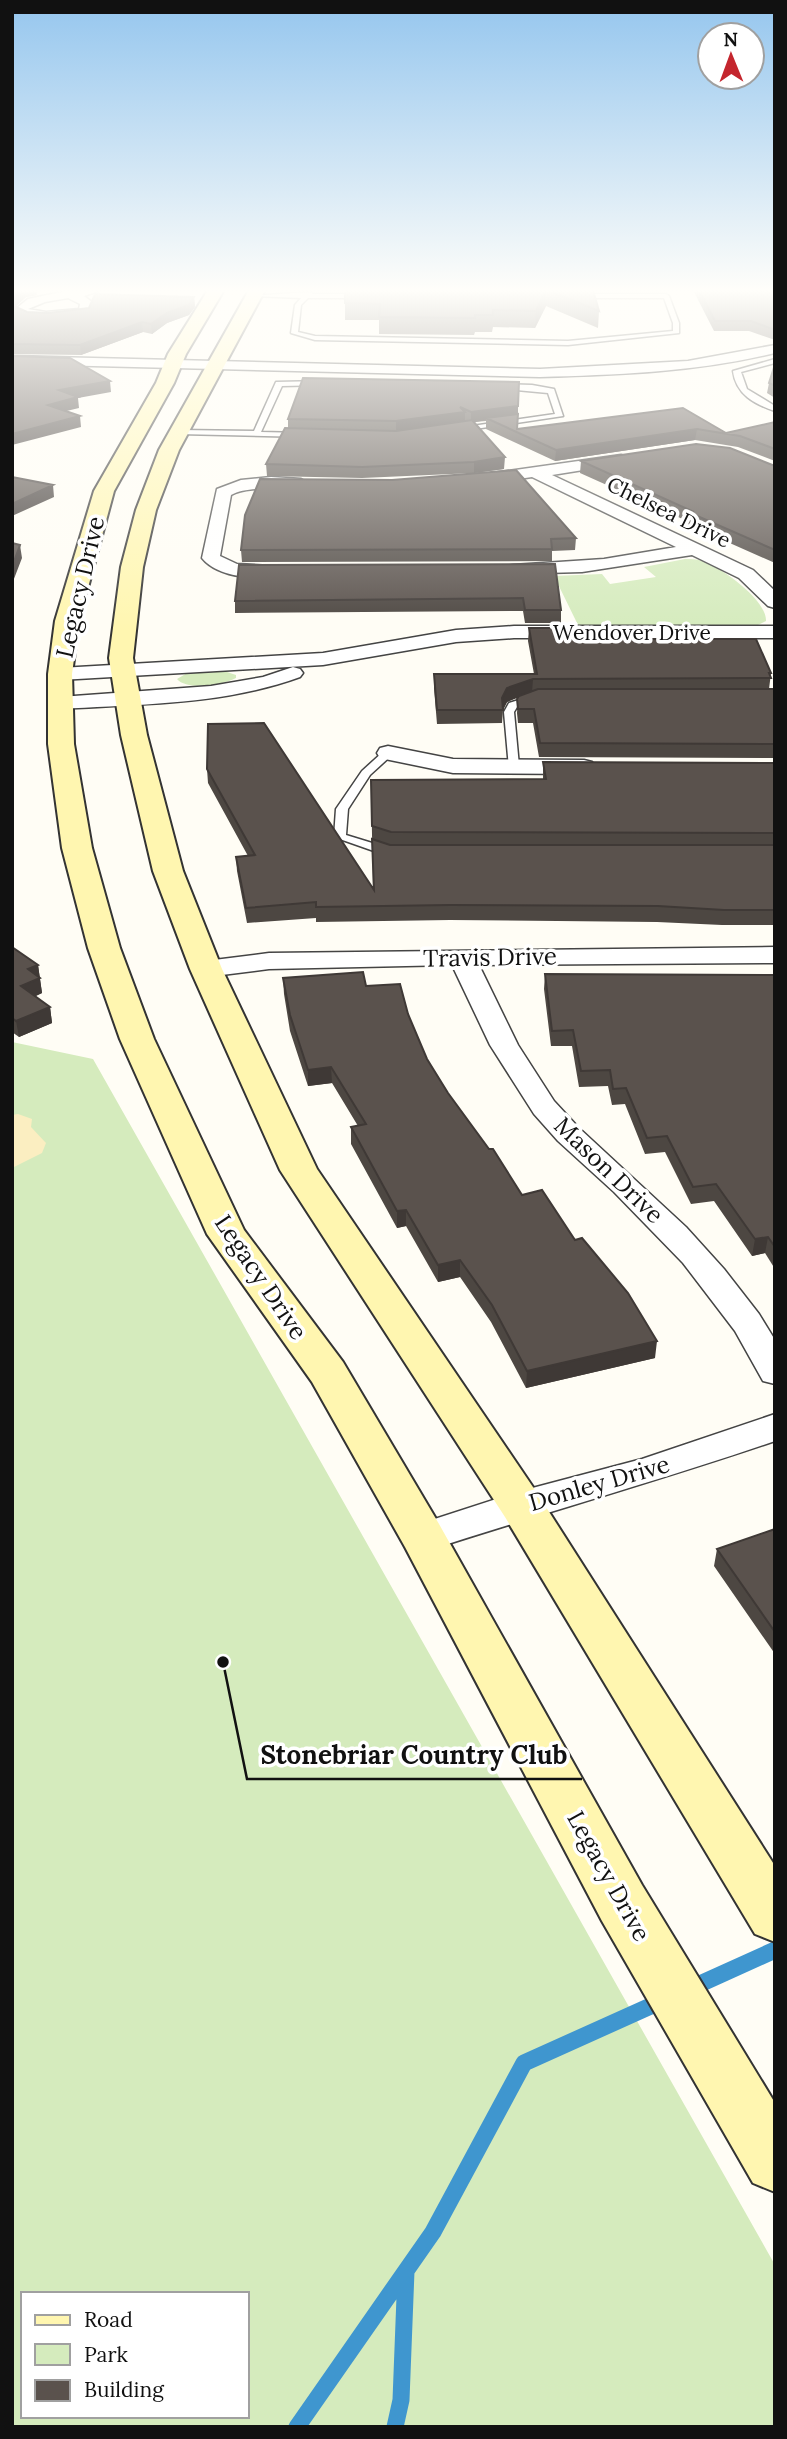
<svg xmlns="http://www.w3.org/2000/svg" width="787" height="2439" font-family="Lora,serif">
  <rect width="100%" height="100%" fill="#fffdf5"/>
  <path fill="#d5ebbd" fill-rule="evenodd" d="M685,559C690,559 697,559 702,561C721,567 767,600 766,621L756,626L578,625L554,576L602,574L610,584L656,577L644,567Z
    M224,671L236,675V678C223,685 187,691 177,679L189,672Z
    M12,1042L93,1059L775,2265V2427H12ZM23,2294H247V2416H23Z"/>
  <path fill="#fbeec1" d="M18,1114L32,1119L31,1127L46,1143L42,1153L12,1168V1115Z"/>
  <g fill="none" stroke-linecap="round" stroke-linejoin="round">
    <path stroke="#3f96cf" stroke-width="17" d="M691,1988L775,1950
      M297,2427L433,2232L524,2063L664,2000
      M395,2427L401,2400L406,2271"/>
    <g stroke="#444" stroke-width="3">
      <path id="service" d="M310,292L313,294H666L669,296L679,323V333L568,345L315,340L291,333L295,305L301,298L251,296ZM308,298H664L673,323V331L568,341L315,336L298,332L301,305Z
        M775,359V363L741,372L747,389L775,406V411C754,404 736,394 733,371Z
        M323,381L326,385L282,386L261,432L303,433L306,437L179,434L175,432L179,430L254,431L276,382Z
        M499,384L532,385L554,389L563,416L455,432L458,428L555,414L548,393L496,388Z
        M538,694L542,695V699L517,707L514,712L519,766L509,768L504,712L509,703Z
        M384,751L394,753L370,775L348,809L346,835L395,850L397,853L391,857L334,837L336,809L362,771Z"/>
    </g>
    <g stroke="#444" stroke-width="3">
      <path id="minor" d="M71,290H101L84,296L93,303L89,315C68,319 30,326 12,312L28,299ZM68,298L80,304L79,309L46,312L28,309L45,302Z
        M775,345V353C697,372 619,375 540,377L12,364V356L540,369L688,361Z
        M621,455L627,457L629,460L627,463L552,475L753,570L775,591V608L768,606L739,578L692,555L582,572L507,574L504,570L507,566L513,565L604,559L676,547L532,477L479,485L471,480L479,475Z
        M271,477L301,479L309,484C298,495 254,482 231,495L220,556L237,564L288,567L291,571L288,575C264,581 219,579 202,558L217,489L241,480Z
        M514,626H775V638H514L456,642L323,665L60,680L53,678L50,674L53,670L60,668L323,653L456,630Z
        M293,667L300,669L303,673L300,677C223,705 141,704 60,709L53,707L49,703L53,699L60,697L211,686L263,677Z
        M388,746L453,759L584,760L592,762L595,767L592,772L584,774L453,773L380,758L377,753L380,748Z
        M775,947V963L479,965L518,1045L554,1101L579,1128L686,1227L724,1269L759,1314L775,1340V1384L763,1381L735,1331L683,1263L614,1192L558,1141L534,1114L490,1045L452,965L269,969L206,977L197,975L193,969L197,963L206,961L269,953Z
        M775,1414V1441C658,1481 540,1514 423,1552L410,1547L404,1537L410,1527L521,1491L642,1459Z"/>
    </g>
    <g stroke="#333" stroke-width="4">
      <path id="secondary" d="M208,290H224L186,354L174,383L114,491L79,621L72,674L74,744L92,848L120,948L154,1039L244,1230L343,1362L439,1524L642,1885L775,2103V2192L753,2183L602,1921L405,1547L312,1382L207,1234L120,1039L88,948L62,848L48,744V674L55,621L94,491L156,383L168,354Z
        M249,290H265L179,450L156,510L143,567L133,658L147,735L183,871L222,969L317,1169L537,1493L775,1866V1942L755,1934L505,1517L280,1170L190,969L153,871L121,735L109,658L121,567L136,510L159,450Z"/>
    </g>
    <use href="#service" fill="#fff" fill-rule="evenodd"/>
    <use href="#minor" fill="#fff" fill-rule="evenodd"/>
    <use href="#secondary" fill="#fff6b0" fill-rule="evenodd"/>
  </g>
  <path fill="#4d4742" d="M12,290L37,295L26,297L16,306L27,312L48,313L194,297L195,307L189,315L167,323L152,334L143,332L81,355L12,354Z
    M345,290H593L599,311L598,328L546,306L535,328L493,327L492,332H475L474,335L379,334V320H345Z
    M693,290H775V340L749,331H714Z
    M775,364V398L767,393L769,383Z
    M519,382L517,429L683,408L726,433L775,422V461L738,447L695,440L555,461L486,429V421L474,422L504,469L474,473L362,478L267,476L266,464L288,428V419Z
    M581,461L775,466V563L687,524V521L580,473Z
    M576,538L575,550L552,551V561L242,562L241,550Z
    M555,564L561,610V623H525L523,611L235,613V601Z
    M529,628L565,639L771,673L769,689H775V758L539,757L533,723H518L517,713L518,697L507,702L503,710L502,723L437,724L434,688V674H534L528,641Z
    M543,762L775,763V925H722L657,922L450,920L316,922V918L247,923L237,871L236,857L248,856L208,783L207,769L373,889L371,780L543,779Z
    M12,947L38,965L42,993L35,996L50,1007L52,1023L19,1037L12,1032Z
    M545,974L775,975V1269L765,1253L752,1256L714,1201L691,1204L665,1152L645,1154L625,1104L612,1105L608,1086L579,1087L572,1046H551L544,989Z
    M283,978L366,986L408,1014L427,1059L448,1093L522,1195L655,1358L526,1388L491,1322L460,1277L438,1282L406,1226L397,1228L351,1144V1127L358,1126L332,1083L308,1086L290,1031L284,994Z
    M775,1529V1654L714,1566L717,1549Z"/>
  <path fill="#3f3936" d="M22,290H36L37,295L26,297L12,310V299Z
    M546,290V306L535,328L536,311Z
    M194,297L195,307L189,315L167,323L152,334L151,324Z
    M142,322L143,332L81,355L80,345Z
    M110,381L111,392L78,398L79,408L50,415L48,405L59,390Z
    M518,406V416L486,418V420L471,423V412Z
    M465,412V423L396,432V421Z
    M80,416L81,427L12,445V434Z
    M697,429L695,440L555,461L556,450Z
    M505,457L504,469L474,473V462Z
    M53,485L54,497L12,516V504Z
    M20,545L22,558L12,584V567Z
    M533,679L532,692L507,702L503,710L502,698L507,688Z
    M38,965L42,993L24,1002L21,986L28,969Z
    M50,1007L52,1023L19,1037L16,1021Z
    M331,1067L332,1083L308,1086V1070Z
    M406,1210V1226L397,1228V1211Z
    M768,1237L765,1253L752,1256L755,1239Z
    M460,1260V1277L438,1282V1265Z
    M657,1341L655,1358L526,1388L527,1371Z"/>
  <path fill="#5a524d" stroke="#3f3936" stroke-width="2" d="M12,290H22L12,299Z
    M345,290H546L536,311L493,310V315H475V318L379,317L380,304L345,303Z
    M547,290H593L599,311Z
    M699,290H775V330L751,321H715Z
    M95,294L194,297L189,305L167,313L151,324L142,322L80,345L12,344V305L27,312L48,313L89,308Z
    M12,356L70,358L110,381L59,390L78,397L48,405L80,416L12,434Z
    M775,364V386L769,383Z
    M303,378L519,382L518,406L471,412L460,407L465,412L396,421L288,419Z
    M683,408L726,433L775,422V449L740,436L697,429L556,450L486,418L518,414L517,429Z
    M472,420L505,457L474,462L362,467L266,464L285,428L396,431Z
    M696,444L730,448L775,466V550L688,512H694L581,461Z
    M516,470L576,538L551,539L552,549L241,550L245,515L260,479L392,480Z
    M12,477L53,485L12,504Z
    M12,543L20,545L12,567Z
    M555,564L561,610H525L523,598L235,601L239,565Z
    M529,628H564L565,639H756L771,673H769L771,678L533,679L507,688L502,698L503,710H437L434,674H537Z
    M538,689H775V744L540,743L534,709H518L517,699L519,696Z
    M264,723L374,890L372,839L390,845H775V910H724L658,906L450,905L316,907V902L246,908L236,857L255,855L207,769L208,724Z
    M543,762L775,763V833L391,832L372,826L371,780L546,779Z
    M12,947L38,965L28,969L40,978L21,986L50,1007L16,1021L12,1018Z
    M363,972L366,986L400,984L408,1014L427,1059L448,1093L489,1149H493L522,1195L542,1190L575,1240L582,1238L628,1293L657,1341L527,1371L492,1305L460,1260L438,1265L406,1210L397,1211L351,1127L366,1124L331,1067L308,1070L290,1015L283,978Z
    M545,974L775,975V1247L768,1237L755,1239L716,1184L693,1187L667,1136L647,1138L626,1088L613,1089L610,1070L581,1071L573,1030L552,1031Z
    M775,1529V1632L717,1549Z"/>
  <linearGradient id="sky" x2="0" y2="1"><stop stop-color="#95c6ee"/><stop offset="0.46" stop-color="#fffefa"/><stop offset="1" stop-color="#fffefa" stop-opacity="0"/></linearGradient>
  <rect width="787" height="632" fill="url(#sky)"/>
  <g text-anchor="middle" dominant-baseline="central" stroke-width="7" stroke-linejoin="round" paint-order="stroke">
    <g font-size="21" fill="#111" stroke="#fff">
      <text transform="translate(669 512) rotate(26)">Chelsea Drive</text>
      <text x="632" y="632">Wendover Drive</text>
    </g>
    <g font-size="24" fill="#111" stroke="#fff">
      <text transform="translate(80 587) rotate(-77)">Legacy Drive</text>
      <text transform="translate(490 957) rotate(-1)">Travis Drive</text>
      <text transform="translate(609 1170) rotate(44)">Mason Drive</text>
      <text transform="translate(261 1277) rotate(56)">Legacy Drive</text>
      <text transform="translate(599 1483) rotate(-16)">Donley Drive</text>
      <text transform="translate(609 1876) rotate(61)">Legacy Drive</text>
    </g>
  </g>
  <path fill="none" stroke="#111" stroke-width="2.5" d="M223 1662L247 1779H582"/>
  <circle fill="#111" stroke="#fff" stroke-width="2.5" cx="223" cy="1662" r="7"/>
  <g font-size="26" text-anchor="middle" font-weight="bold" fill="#111" stroke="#fff" stroke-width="7" stroke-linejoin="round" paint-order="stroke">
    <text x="414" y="1764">Stonebriar Country Club</text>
  </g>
  <rect width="787" height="2439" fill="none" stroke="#111111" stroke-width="28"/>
  <rect x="21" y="2292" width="228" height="126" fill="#ffffff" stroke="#a0a0a0" stroke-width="2"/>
  <rect x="35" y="2315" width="35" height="10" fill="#fff6b0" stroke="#a0a0a0" stroke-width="2"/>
  <text x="84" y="2327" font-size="21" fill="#111111">Road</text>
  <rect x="35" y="2344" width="35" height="21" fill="#d5ebbd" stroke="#a0a0a0" stroke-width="2"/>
  <text x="84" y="2362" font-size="21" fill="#111111">Park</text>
  <rect x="35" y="2380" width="35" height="21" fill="#5a524d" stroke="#a0a0a0" stroke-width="2"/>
  <text x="84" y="2397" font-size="21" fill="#111111">Building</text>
  <g transform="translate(731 56) rotate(359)"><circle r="33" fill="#ffffff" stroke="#a0a0a0" stroke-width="2"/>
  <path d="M0-5L12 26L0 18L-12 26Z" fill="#c4262e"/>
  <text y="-10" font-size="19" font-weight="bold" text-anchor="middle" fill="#111111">N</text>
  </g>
</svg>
